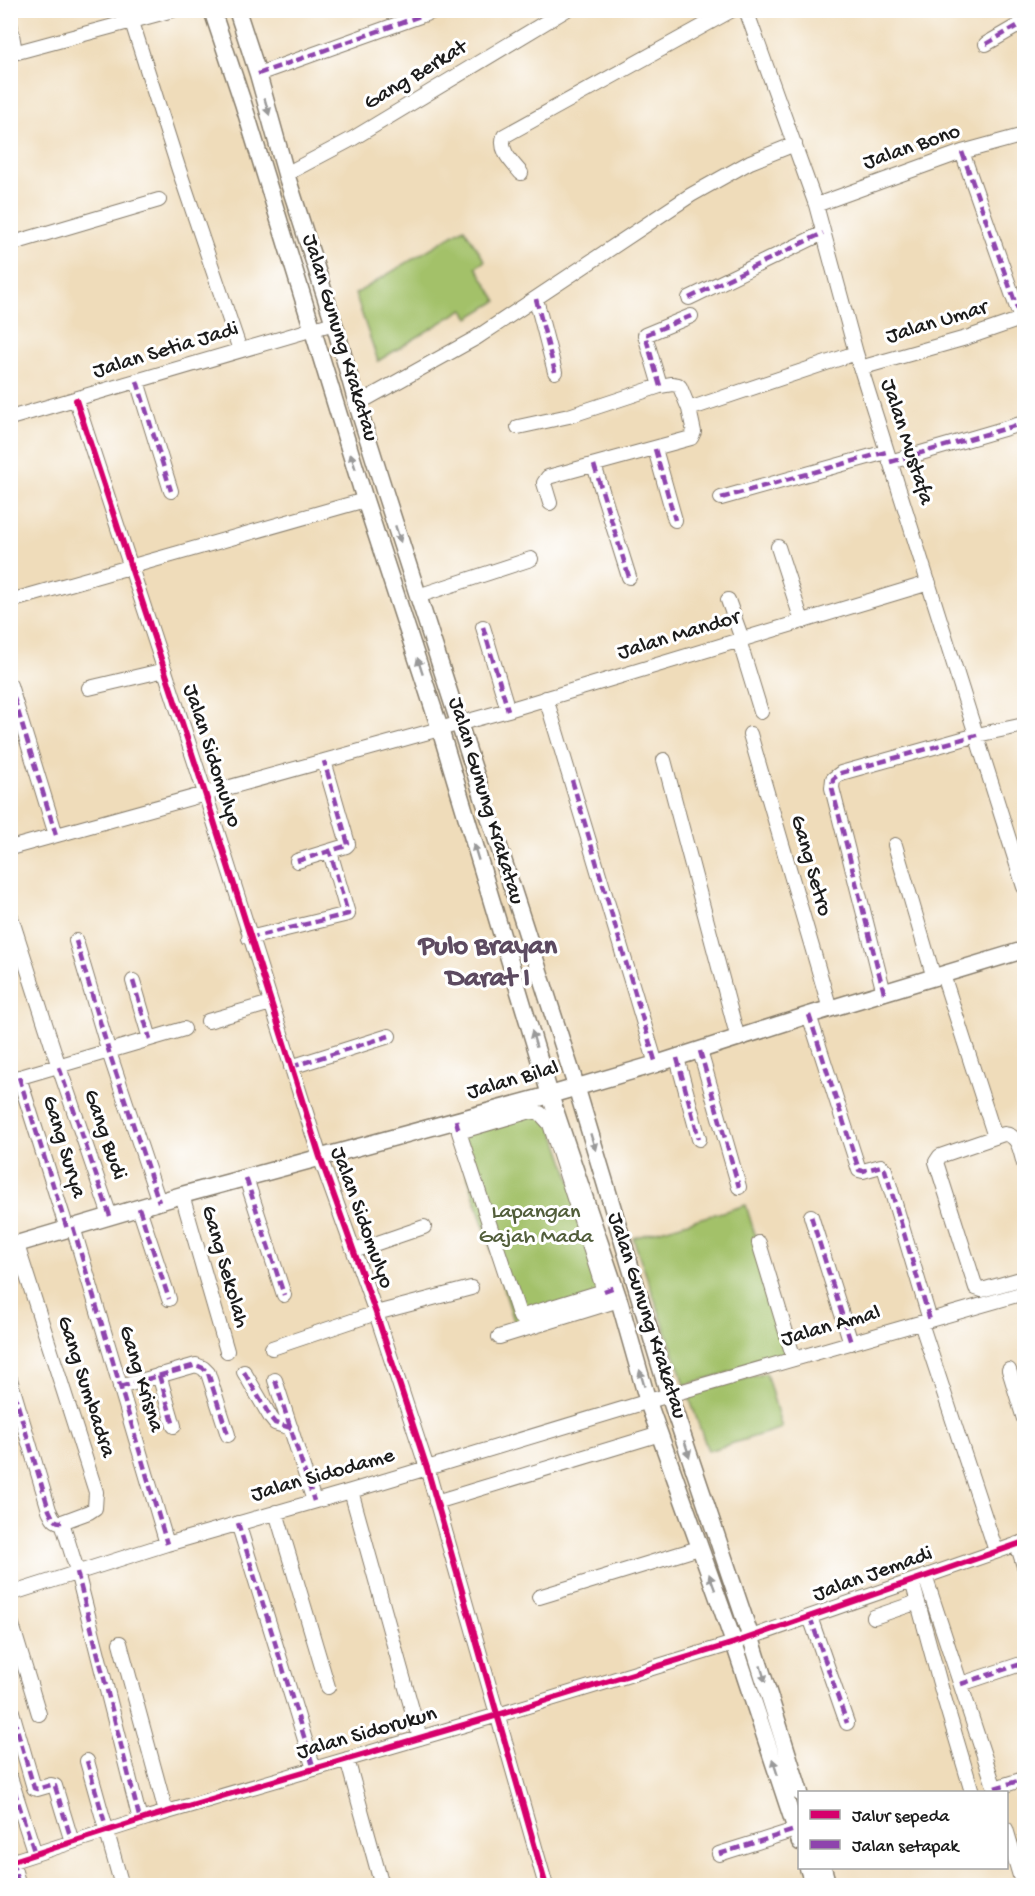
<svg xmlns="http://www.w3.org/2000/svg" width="1035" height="1896" font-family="'Gochi Hand',sans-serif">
  <rect width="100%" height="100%" fill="#fff"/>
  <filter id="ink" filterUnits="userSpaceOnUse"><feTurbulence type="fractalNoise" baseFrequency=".0167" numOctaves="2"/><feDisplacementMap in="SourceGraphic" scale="12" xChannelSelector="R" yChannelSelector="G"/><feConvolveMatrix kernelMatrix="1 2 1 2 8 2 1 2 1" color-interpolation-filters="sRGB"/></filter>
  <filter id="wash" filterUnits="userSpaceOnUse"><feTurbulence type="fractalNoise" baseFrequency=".008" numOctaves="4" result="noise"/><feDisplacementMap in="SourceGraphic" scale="24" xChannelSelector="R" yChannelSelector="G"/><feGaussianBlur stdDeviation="1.35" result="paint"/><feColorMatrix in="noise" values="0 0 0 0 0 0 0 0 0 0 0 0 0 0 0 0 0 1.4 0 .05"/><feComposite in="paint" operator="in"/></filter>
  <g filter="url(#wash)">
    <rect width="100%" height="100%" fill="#efdcba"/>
    <path fill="#a3c169" stroke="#606e42" stroke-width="1.5" d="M464,228L485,261L476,267L497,301L469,318L463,309L378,361L355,294Z
      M531,1105L545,1106L611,1296L515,1324L452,1127Z
      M746,1205L791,1355L685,1385L633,1238Z
      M766,1373L782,1428L708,1451L688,1394Z"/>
  </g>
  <g filter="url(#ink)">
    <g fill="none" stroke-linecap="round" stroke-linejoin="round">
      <g stroke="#867c6b" stroke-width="16">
        <path id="minor" d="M746,10L816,205L856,353L1024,887
          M132,22L179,170L240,350
          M10,23L15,52
          M986,44L1024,22
          M10,54L173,10
          M258,74L437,10
          M962,152L1021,319
          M521,173C512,162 499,151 504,136L732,10
          M286,174L352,139L566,10
          M816,205L962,152L1024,135
          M10,244L159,200
          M689,298L823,233
          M536,299L555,372
          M860,368L966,338L1024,318
          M137,381L171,491
          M660,386L645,335L691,316
          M76,400L205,793L320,1157L376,1313L427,1468L546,1886
          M357,404L476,338L691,195L750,162L795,144
          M10,418L334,323
          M518,427L569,416L660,386L672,384L678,385L680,387L689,409L856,353
          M655,449L675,520
          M890,462L1024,423
          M594,465L629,577
          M721,498L886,452
          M550,503L544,483L548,477L691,438L694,432L689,409
          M778,547L802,621
          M418,596L531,559
          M728,600L742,639
          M10,601L365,500
          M483,627L508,710
          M739,640L761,712
          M10,685L56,835
          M89,688L165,670
          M546,698L656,1064
          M750,734L830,1009
          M664,760L738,1039
          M895,845L934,978
          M10,848L508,710L929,583
          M297,861L346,846L348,844L324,761
          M10,914L59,1067L110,1216
          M249,938L348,914L330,852
          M76,941L109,1052L159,1202
          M943,975L995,1137
          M133,981L150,1039
          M884,993L832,788L833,779L841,773L977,735L1024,725
          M809,1015L859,1170L863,1171L881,1166L885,1170L930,1320
          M208,1021L271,1003
          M700,1051L739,1187
          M677,1058L699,1139
          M291,1067L389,1036
          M19,1077L67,1229
          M10,1080L184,1029
          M531,1111L540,1113L550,1124L604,1291L520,1317L459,1132Z
          M1024,1164C1020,1151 1019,1135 1004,1134L940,1156L936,1162L976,1288L982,1290L1024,1278
          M246,1178L284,1295
          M182,1195L227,1351
          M139,1208L169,1299
          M811,1216L851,1343
          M73,1227L167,1544
          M759,1243L794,1359
          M17,1245L96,1492L95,1508L89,1512L62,1522
          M354,1251L424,1227
          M921,1323L996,1551
          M499,1337L619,1300
          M272,1348L376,1313L471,1288
          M1009,1370L1024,1419
          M244,1372L271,1418L275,1423L291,1428
          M159,1375L174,1426
          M10,1379L49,1510C52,1516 54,1523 62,1522
          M275,1380L314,1501
          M120,1387L196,1365L203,1368L208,1373L228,1435
          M351,1491L420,1738
          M436,1502L660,1434
          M276,1512L328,1687
          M62,1522L75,1564L140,1820
          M238,1523L314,1769
          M1017,1544L1024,1566
          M925,1576L996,1792
          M912,1581L942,1691L972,1792
          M10,1594L167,1544L351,1491L669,1395L1024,1293
          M539,1597L699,1548
          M810,1617L847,1723
          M874,1617L918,1602
          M10,1618L39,1714
          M120,1643L166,1812
          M961,1684L1024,1663
          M10,1705L34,1788L37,1789L51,1785L55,1786L72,1842
          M347,1759L382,1886
          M87,1761L122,1886
          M10,1777L35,1854
          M995,1788L1024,1779
          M1006,1829L1023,1886
          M719,1854L795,1830
          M12,1861L19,1886
          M10,1862L147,1818L498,1715L734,1643L1024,1542"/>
      </g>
      <g stroke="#867c6b" stroke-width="19">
        <path id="major" d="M212,10L243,103L365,500L440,729L550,1095L619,1300L648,1402L734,1643L800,1842
          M237,10L258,74L286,174L337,333L357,404L384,490L576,1086L669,1395L751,1638L800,1793
          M10,1246L182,1195L550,1095L656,1064L809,1015L1024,950
          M808,1868L814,1886
          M823,1868L828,1886"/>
      </g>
      <use href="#minor" stroke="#fff" stroke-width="14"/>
      <use href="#major" stroke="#fff" stroke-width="16"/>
      <path stroke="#8e44ad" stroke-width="4.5" stroke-dasharray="9 4.5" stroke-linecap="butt" d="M10,23L15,52
        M986,44L1024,22
        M258,74L437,10
        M962,152L1021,319
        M689,298L823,233
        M536,299L555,372
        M137,381L171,491
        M660,386L645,335L691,316
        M655,449L675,520
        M890,462L1024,423
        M594,465L629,577
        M721,498L886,452
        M483,627L508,710
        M10,685L56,835
        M572,780L656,1064
        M297,861L346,846L348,844L324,761
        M249,938L348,914L330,852
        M76,941L109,1052L159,1202
        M133,981L150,1039
        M884,993L832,788L833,779L841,773L977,735
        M809,1015L859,1170L863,1171L881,1166L885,1170L930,1320
        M700,1051L739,1187
        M677,1058L699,1139
        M59,1067L110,1216
        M291,1067L389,1036
        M19,1077L67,1229
        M456,1120L459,1132
        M246,1178L284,1295
        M139,1208L169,1299
        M811,1216L851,1343
        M73,1227L167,1544
        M604,1291L615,1287
        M244,1372L271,1418L275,1423L291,1428
        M159,1375L174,1426
        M10,1379L49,1510C52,1516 54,1523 62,1522
        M275,1380L314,1501
        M120,1387L196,1365L203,1368L208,1373L228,1435
        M238,1523L314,1769
        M77,1572L140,1820
        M810,1617L847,1723
        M961,1684L1024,1663
        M10,1705L34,1788L37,1789L51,1785L55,1786L72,1842
        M87,1761L107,1830
        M10,1777L35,1854
        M995,1788L1024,1779
        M719,1854L795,1830
        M12,1861L19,1886"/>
      <g stroke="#fff" stroke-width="10">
        <path id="cycleway" d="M76,400L205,793L320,1157L376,1313L427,1468L546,1886
          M10,1862L147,1818L498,1715L734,1643L1024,1542"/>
      </g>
      <use href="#cycleway" stroke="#d6006c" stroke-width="6"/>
    </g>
    <defs><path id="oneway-solid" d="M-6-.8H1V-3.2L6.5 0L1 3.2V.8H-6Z" transform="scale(1.5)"/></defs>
    <g fill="#999">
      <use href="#oneway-solid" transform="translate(267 107) rotate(74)"/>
      <use href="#oneway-solid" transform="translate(353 461) rotate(-107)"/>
      <use href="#oneway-solid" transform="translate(398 534) rotate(72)"/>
      <use href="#oneway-solid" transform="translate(420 666) rotate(-108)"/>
      <use href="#oneway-solid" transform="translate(476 852) rotate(-107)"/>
      <use href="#oneway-solid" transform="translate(534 1039) rotate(-106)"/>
      <use href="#oneway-solid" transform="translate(593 1142) rotate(73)"/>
      <use href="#oneway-solid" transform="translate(642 1378) rotate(-106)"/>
      <use href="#oneway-solid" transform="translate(687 1449) rotate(72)"/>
      <use href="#oneway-solid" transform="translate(712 1582) rotate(-110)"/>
      <use href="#oneway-solid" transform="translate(763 1674) rotate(73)"/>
      <use href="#oneway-solid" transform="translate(775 1767) rotate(-108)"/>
    </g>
  </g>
  <g text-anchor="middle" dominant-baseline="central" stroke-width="6" stroke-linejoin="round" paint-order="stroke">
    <g font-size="22" fill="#1c1c1c" stroke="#fff">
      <text transform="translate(416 76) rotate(-31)">Gang Berkat</text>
      <text transform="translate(912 148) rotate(-19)">Jalan Bono</text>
      <text transform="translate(937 323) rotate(-17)">Jalan Umar</text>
      <text transform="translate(339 338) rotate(73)">Jalan Gunung Krakatau</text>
      <text transform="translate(166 351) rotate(-17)">Jalan Setia Jadi</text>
      <text transform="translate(906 442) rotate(72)">Jalan Mustafa</text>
      <text transform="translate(679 636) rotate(-17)">Jalan Mandor</text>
      <text transform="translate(211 756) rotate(72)">Jalan Sidomulyo</text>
      <text transform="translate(485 801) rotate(73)">Jalan Gunung Krakatau</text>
      <text transform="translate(810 866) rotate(74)">Gang Setro</text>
      <text transform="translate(513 1081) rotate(-16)">Jalan Bilal</text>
      <text transform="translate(104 1135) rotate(71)">Gang Budi</text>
      <text transform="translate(63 1147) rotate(73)">Gang Surya</text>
      <text transform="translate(361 1218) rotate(70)">Jalan Sidomulyo</text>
      <text transform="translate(224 1267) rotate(74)">Gang Sekolah</text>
      <text transform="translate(646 1316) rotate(72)">Jalan Gunung Krakatau</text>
      <text transform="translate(831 1327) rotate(-16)">Jalan Amal</text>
      <text transform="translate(140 1379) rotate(73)">Gang Krisna</text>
      <text transform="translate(85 1387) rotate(72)">Gang Sumbadra</text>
      <text transform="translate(323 1476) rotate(-16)">Jalan Sidodame</text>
      <text transform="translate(873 1575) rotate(-20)">Jalan Jemadi</text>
      <text transform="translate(367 1734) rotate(-16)">Jalan Sidorukun</text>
    </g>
    <g font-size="22" fill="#525e3b" stroke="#fff">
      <text x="536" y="1213">Lapangan<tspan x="536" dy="25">Gajah Mada</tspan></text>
    </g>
    <g font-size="28" font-weight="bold" fill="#5d4b61" stroke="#fff">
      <text x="488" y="947">Pulo Brayan<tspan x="488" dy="32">Darat I</tspan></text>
    </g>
  </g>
  <rect width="1035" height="1896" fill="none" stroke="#fff" stroke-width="36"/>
  <rect x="798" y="1791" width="210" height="78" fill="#ffffff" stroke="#a4a4a4" stroke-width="1.5"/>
  <rect x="810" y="1810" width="30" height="9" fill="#d6006c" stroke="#a4a4a4" stroke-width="1.5"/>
  <text x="852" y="1821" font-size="18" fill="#1c1c1c">Jalur sepeda</text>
  <rect x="810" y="1840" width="30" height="9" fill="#8e44ad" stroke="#a4a4a4" stroke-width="1.5"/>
  <text x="852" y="1851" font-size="18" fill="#1c1c1c">Jalan setapak</text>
</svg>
